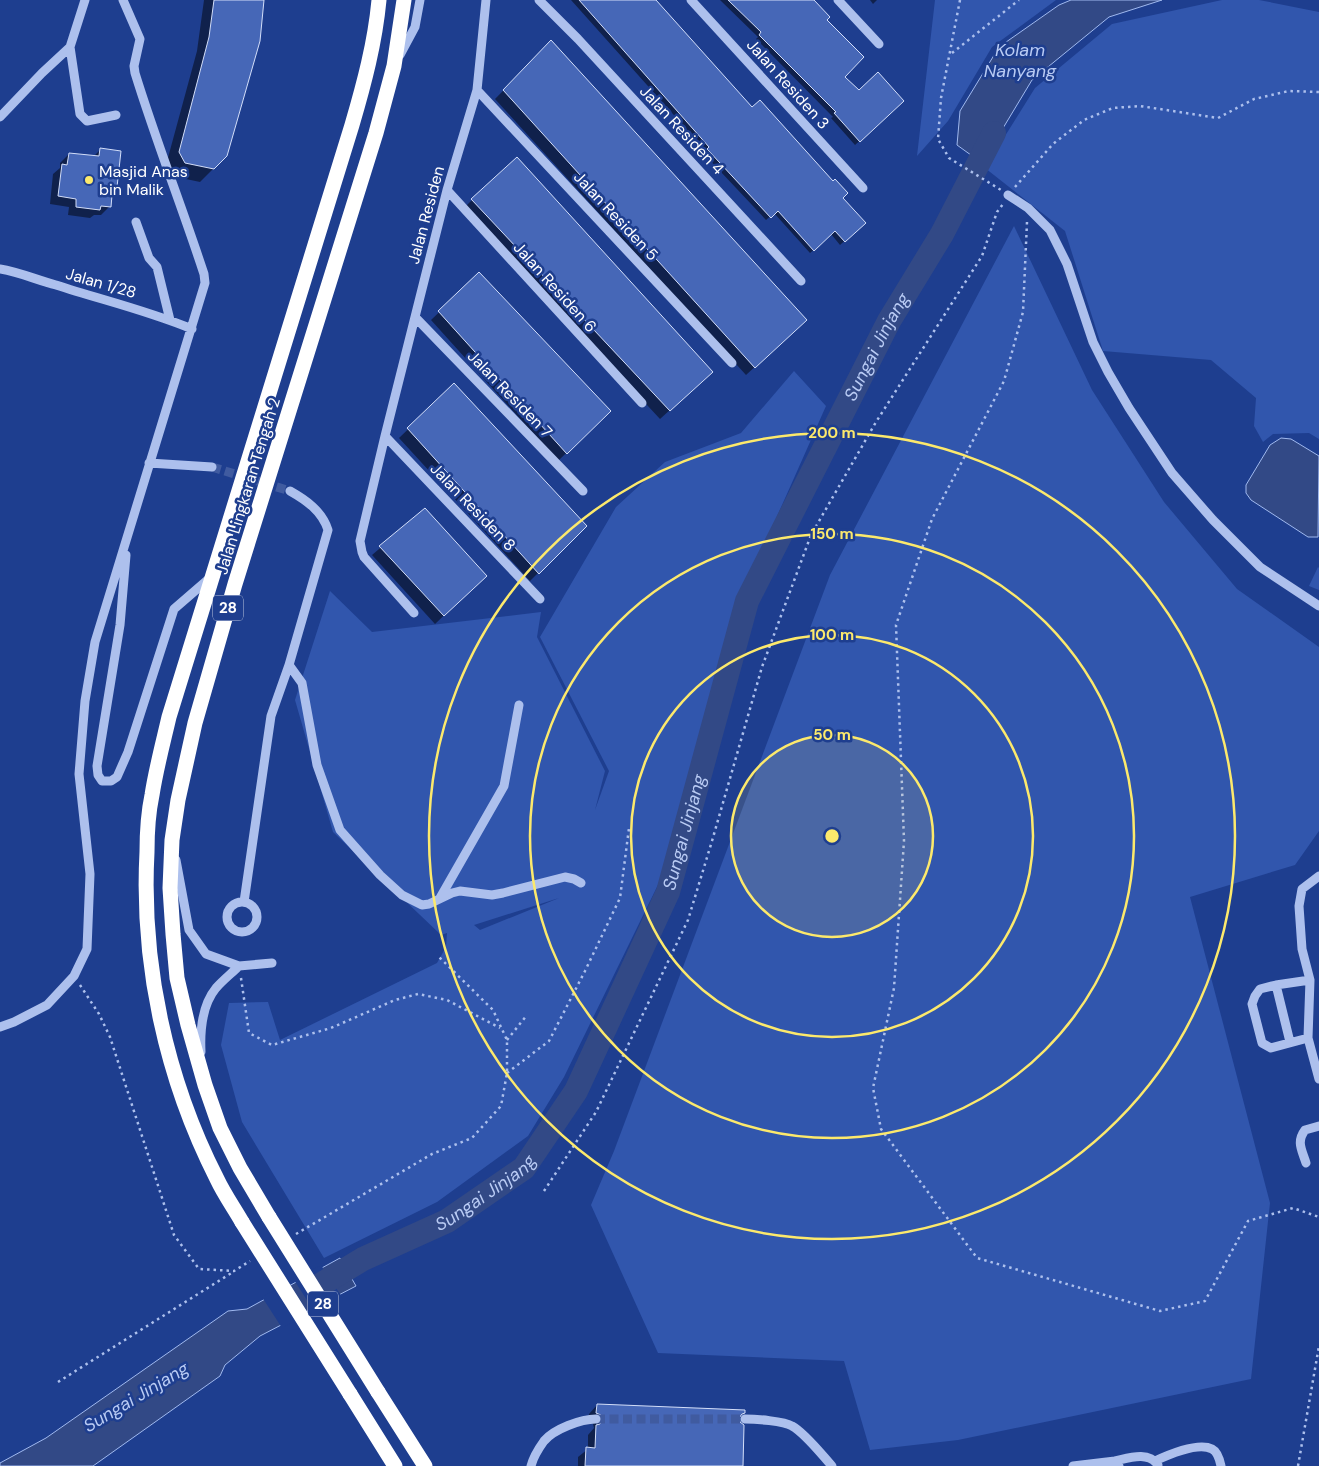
<svg xmlns="http://www.w3.org/2000/svg" width="1319" height="1466" font-family="'DM Sans',sans-serif">
  <rect width="100%" height="100%" fill="#1e3e8f"/>
  <path fill="#3156ad" fill-rule="evenodd" d="M935,0H1056L992,47L948,121L917,156Z
    M1222,0H1259L1319,12V439L1309,433L1273,434L1263,442L1254,426L1256,398L1211,360L1103,351L1065,231L985,168L1035,88L1112,24Z
    M1014,226L1092,390L1164,502L1237,589L1319,647V831L1295,865L1190,897L1270,1203L1251,1379L958,1440L870,1450L844,1361L658,1353L591,1205L614,1151L830,575Z
    M794,371L826,406L747,584L693,771L676,848L564,1077L528,1136L437,1202L324,1258L242,1122L221,1045L229,1003L268,1002L280,1040L437,963L446,947L447,933L441,935L333,832L295,700L330,591L372,632L541,612L537,637L605,771L595,810L609,771L540,637L616,507L665,462L741,433ZM559,898L480,930L474,925Z
    M1318,567L1319,568V590L1309,586Z"/>
  <path fill="#324986" stroke="#a0b9ef" d="M1071,0H1162L1109,17L1032,80L982,163L957,145L960,111L999,47L1059,5Z
    M1281,438L1291,439L1319,456L1318,537H1308L1251,500L1246,493V485L1270,445Z
    M340,1258L356,1286L260,1336L225,1365L220,1376L93,1466H0V1463L46,1438L228,1311L247,1309Z"/>
  <path fill="#1e3e8f" d="M321,1265L342,1297L314,1311L294,1280Z
    M289,1283L309,1314L282,1328L262,1297Z"/>
  <path fill="#0007" d="M204,0H262L226,156L200,182L172,176L166,165L197,51Z
    M571,0H654L752,109L841,198L864,223L840,245L831,234L810,253L774,213L766,220L704,154L706,151Z
    M720,0H812L825,20L843,77L859,92L903,101L855,145L831,118L833,117L756,39L758,37Z
    M870,0H877L873,4Z
    M551,42L797,328L746,375L495,99Z
    M100,150L115,195L110,200L109,207L101,215H94L90,218L68,215L69,207L50,204L53,174L60,168V163L69,154L93,157Z
    M472,200L703,380L660,419L464,208Z
    M479,274L609,411L558,461L431,320Z
    M454,385L585,526L530,581L399,438Z
    M425,510L477,584L435,624L372,555Z
    M597,1405L738,1418L742,1466H578V1457L588,1449V1435L594,1428L593,1424L588,1421L589,1414Z"/>
  <g fill="none" stroke-linecap="round" stroke-linejoin="round">
    <path stroke="#324986" stroke-width="24" id="s1" d="M320,1285L363,1259L447,1221L524,1168L576,1091L668,892L747,601L889,321L942,234L994,133"/>
  </g>
  <path fill="#4667b7" stroke="#d3def9" d="M214,0H264L260,41L227,156L214,169L185,163L179,152L209,37Z
    M579,0H656L752,107L760,100L833,181L835,179L848,193L843,198L866,223L845,242L835,231L814,251L778,211L771,218L707,149L709,147Z
    M728,0H814L830,17L827,20L864,57L845,77L859,90L878,72L904,101L860,142L834,113L836,112L759,35L761,32Z
    M551,40L807,320L755,368L503,90Z
    M100,148L121,151L116,196L112,195L111,207L101,206L100,210L76,207V199L58,196L62,164L67,165L69,153L99,156Z
    M517,157L713,372L670,411L471,199Z
    M479,272L611,411L567,454L438,311Z
    M454,383L587,526L539,574L407,428Z
    M425,508L487,576L444,616L379,546Z
    M597,1404L745,1410V1413L742,1414L739,1418L740,1422L744,1425L743,1466H585L586,1447L595,1448L596,1425L600,1424L602,1419L601,1415L596,1413Z"/>
  <g fill="none" stroke-linecap="round" stroke-linejoin="round">
    <path stroke="#405ba0" stroke-width="9" stroke-dasharray="9 4.5" stroke-linecap="butt" d="M212,467L290,491
      M596,1419H745"/>
    <path stroke="#adc0ed" stroke-width="2.5" stroke-dasharray="2.5 4" stroke-linecap="butt" d="M960,0L941,98L938,139L949,158L1001,190
      M952,53L1019,0
      M1015,187L1053,144L1084,120L1113,108L1140,106L1218,118L1254,99L1289,91L1319,92
      M1027,222L1023,312L1004,381L932,519L896,625L904,841L894,988L873,1088L881,1129L977,1258L1160,1311L1205,1301L1248,1221L1293,1208L1319,1217
      M241,978L249,1033L272,1045L331,1028L395,1000L418,994L447,1000L500,1028
      M80,985L99,1014L110,1037L174,1235L199,1269L234,1271L250,1261
      M507,1040L527,1015
      M507,1073L549,1041L585,971L620,898L629,828
      M544,1191L596,1112L688,920L712,841L762,667L811,535L876,422L982,256L997,212L1003,204
      M296,1234L432,1154L472,1138L501,1106L507,1073V1040L493,1010L438,956
      M58,1382L233,1272
      M1298,1466L1319,1346"/>
    <path stroke="#adc0ed" stroke-width="9" d="M539,0L578,39L801,281
      M691,0L863,188
      M838,0L879,44
      M70,47L80,114L87,121L116,115
      M400,55L415,27L420,0
      M477,90L732,363
      M0,117L42,73L70,47L85,0
      M447,190L642,403
      M1008,195L1028,208L1050,230L1067,264L1093,342L1108,372L1129,408L1172,473L1213,520L1260,567L1319,606
      M136,222L149,258L157,267L170,320
      M0,269C19,272 37,280 56,285C102,300 146,310 192,329
      M415,317L583,491
      M385,436L540,599
      M149,463L212,467
      M126,555L120,625L97,766L98,775L102,781H111L117,777L128,752L174,609L211,577
      M414,613L364,557L362,552L360,541L385,436L447,190L477,90L486,0
      M289,665L302,683L317,765L340,830L380,875L402,895L422,905L429,904L452,893L460,891L492,895L503,893L565,877L574,879L581,883
      M176,860L189,930L206,954L239,966L272,963
      M1319,876L1302,889L1299,906L1302,949L1310,980L1308,1038L1319,1079
      M440,898L504,786L519,705
      M227 917a15 15 0 1 1 30 0a15 15 0 1 1-30 0Z
      M244,902L271,716L289,665L328,530C322,511 306,500 290,491
      M1276,985L1290,1042
      M0,1027L14,1022L47,1005L74,976L87,949L90,874L79,774L85,701L95,642L205,283L204,274C182,207 156,141 135,73L134,66L140,39L123,0
      M1308,1038L1271,1048L1262,1043L1252,1004L1255,996L1260,989L1276,985L1310,980
      M201,1052C200,1031 202,1005 216,988C223,980 232,973 239,966
      M1306,1163C1302,1150 1296,1142 1305,1130L1319,1126
      M745,1419C755,1419 784,1421 792,1426C805,1433 822,1455 832,1466
      M1115,1461C1129,1458 1148,1451 1158,1465
      M1155,1461C1168,1455 1198,1442 1212,1449C1218,1452 1220,1461 1221,1466
      M531,1466C533,1458 539,1448 544,1441C554,1429 581,1419 596,1419
      M1073,1466L1115,1461L1119,1466"/>
    <path stroke="#fff" stroke-width="15" d="M269,1217L240,1168L220,1128L205,1085L188,1025L177,978L173,934L170,888L172,840L178,800L195,723L235,584L376,133L394,66L404,0
      M242,1222C234,1208 224,1194 217,1179C166,1079 141,964 147,852C147,833 148,814 152,795C156,769 163,743 169,717L352,125C364,84 375,43 379,0
      M378,1392L425,1466
      M350,1394L395,1466"/>
    <path stroke="#fff" stroke-width="15" d="M269,1217L378,1392
      M242,1222L350,1394"/>
  </g>
  <circle cx="832" cy="836" r="101" fill="#fce96c" fill-opacity=".12"/>
  <g fill="none" stroke="#fce96c" stroke-width="2.5">
    <circle cx="832" cy="836" r="101"/>
    <circle cx="832" cy="836" r="201"/>
    <circle cx="832" cy="836" r="302"/>
    <circle cx="832" cy="836" r="403"/>
  </g>
  <circle fill="#fce96c" stroke="#1e3e8f" stroke-width="2" cx="89" cy="180" r="5"/>
  <g text-anchor="middle" dominant-baseline="central" stroke-width="5" stroke-linejoin="round" paint-order="stroke">
    <g fill="#1e3e8f" stroke="#bcc5dd" stroke-width="1">
      <rect x="213" y="595.5" width="30" height="25" rx="4"/>
      <rect x="308" y="1291.5" width="30" height="25" rx="4"/>
    </g>
    <g font-size="15" font-weight="bold" fill="#fff">
      <text x="228" y="608">28</text>
      <text x="323" y="1304">28</text>
    </g>
    <g font-size="16" fill="#fff" stroke="#1e3e8f">
      <text transform="translate(788 84) rotate(48)">Jalan Residen 3</text>
      <text transform="translate(682 130) rotate(47)">Jalan Residen 4</text>
      <text transform="translate(426 215) rotate(-75)">Jalan Residen</text>
      <text transform="translate(616 216) rotate(47)">Jalan Residen 5</text>
      <text transform="translate(101 283) rotate(16)">Jalan 1/28</text>
      <text transform="translate(555 287) rotate(48)">Jalan Residen 6</text>
      <text transform="translate(510 394) rotate(46)">Jalan Residen 7</text>
      <text transform="translate(248 486) rotate(-73)">Jalan Lingkaran Tengah 2</text>
      <text transform="translate(473 507) rotate(46)">Jalan Residen 8</text>
    </g>
    <g font-size="16" fill="#fff" stroke="#1e3e8f" text-anchor="start">
      <text x="99" y="171">Masjid Anas<tspan x="99" dy="18">bin Malik</tspan></text>
    </g>
    <g font-size="18" font-style="italic" fill="#b9cbf4" stroke="#1e3e8f">
      <text x="1020" y="50">Kolam<tspan x="1020" dy="21">Nanyang</tspan></text>
      <text stroke="none"><textPath href="#s1" startOffset="1135">Sungai Jinjang</textPath></text>
      <text stroke="none"><textPath href="#s1" startOffset="610">Sungai Jinjang</textPath></text>
      <text stroke="none"><textPath href="#s1" startOffset="190">Sungai Jinjang</textPath></text>
      <text transform="translate(136 1397) rotate(-31)">Sungai Jinjang</text>
    </g>
  </g>
  <circle cx="832" cy="836" r="8" fill="#fce96c" stroke="#1e3e8f" stroke-width="2.5"/>
  <g font-size="15" text-anchor="middle" font-weight="bold" fill="#fce96c" stroke="#1e3e8f" stroke-width="5" stroke-linejoin="round" paint-order="stroke">
    <text x="832" y="438">200 m</text>
    <text x="832" y="539">150 m</text>
    <text x="832" y="640">100 m</text>
    <text x="832" y="740">50 m</text>
  </g>
</svg>
